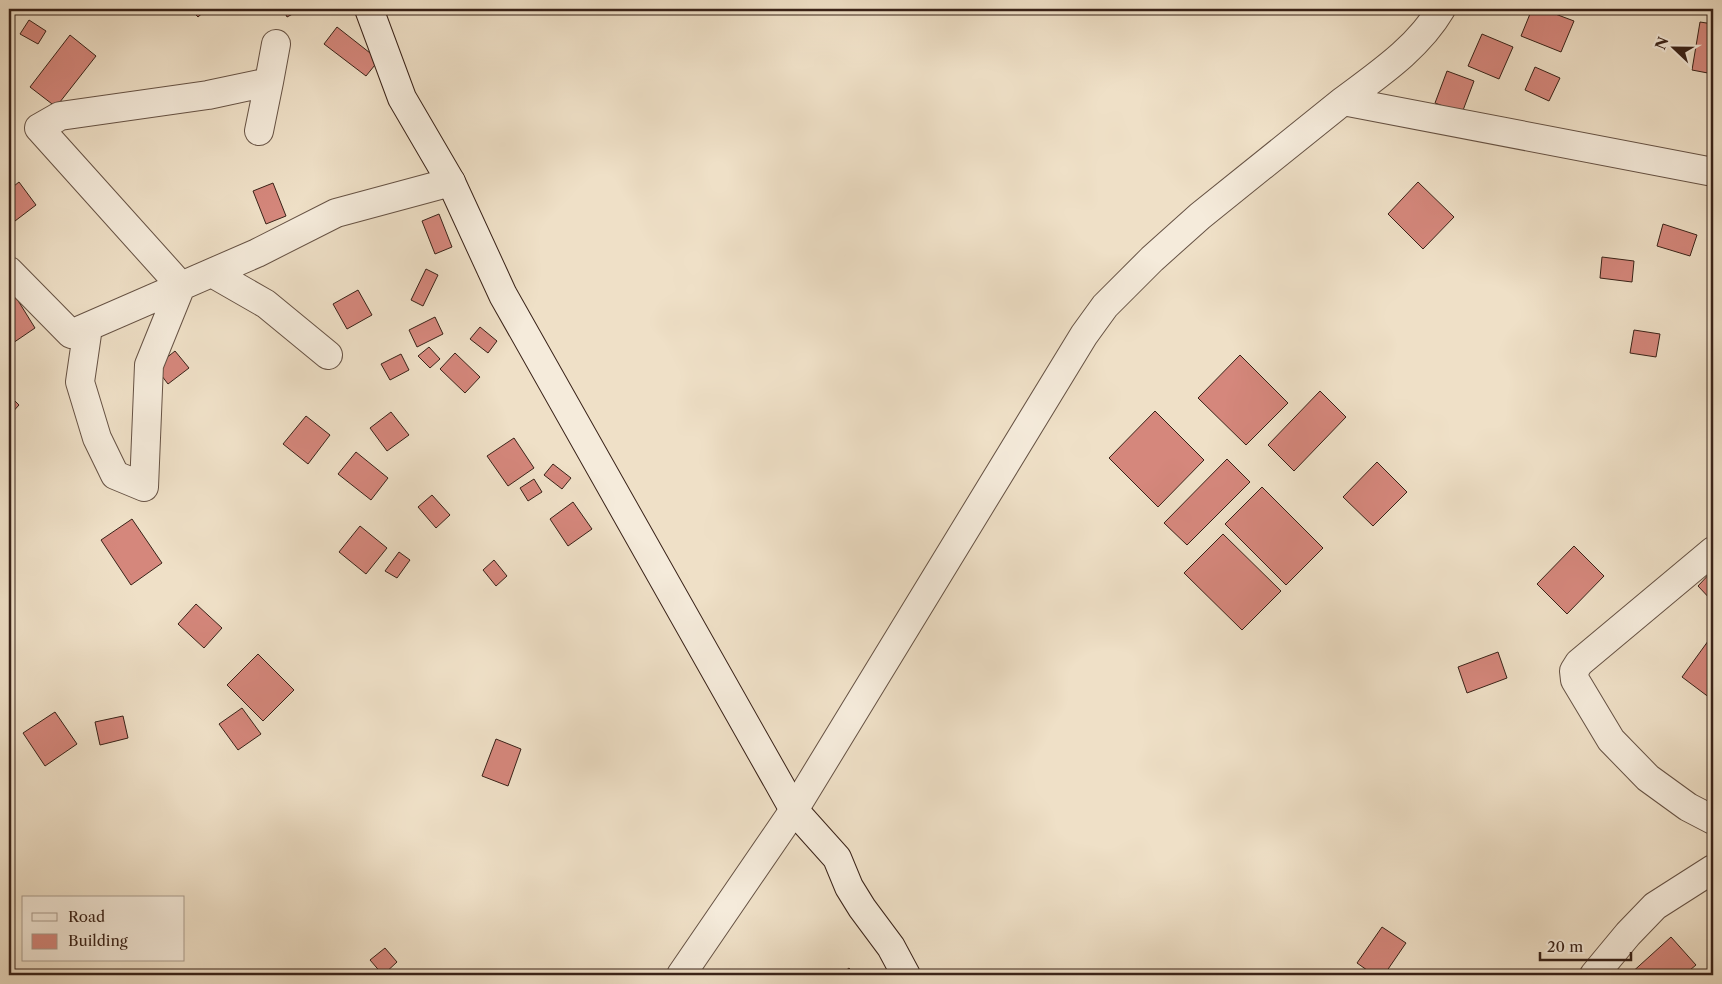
<svg xmlns="http://www.w3.org/2000/svg" width="1722" height="984" font-family="'Libre Caslon Text',serif">
  <rect width="100%" height="100%" fill="#efe0c7"/>
  <filter id="stains"><feTurbulence type="fractalNoise" baseFrequency=".004" numOctaves="4"/><feColorMatrix values="0 0 0 0 .2 0 0 0 0 .09 0 0 0 0 .02 0 0 0 .5 -.17"/></filter>
  <radialGradient id="worn" r=".72"><stop offset=".6" stop-color="#630" stop-opacity="0"/><stop offset="1" stop-color="#630" stop-opacity=".3"/></radialGradient>
  <path fill="#d5877c" stroke="#392218" d="M190,9H207L198,17Z
    M283,9H302L287,17Z
    M1532,9H1542L1574,21L1561,52L1521,36Z
    M29,20L46,31L38,44L20,34Z
    M1700,22L1713,24V74L1692,70Z
    M337,27L379,60L366,76L324,44Z
    M1482,34L1513,47L1499,79L1468,66Z
    M70,35L96,56L56,107L30,87Z
    M1535,67L1560,78L1549,101L1525,90Z
    M1447,71L1474,81L1462,113L1435,103Z
    M19,182L36,205L15,221L9,212V190Z
    M1418,182L1454,217L1423,249L1388,214Z
    M273,183L286,216L266,224L253,191Z
    M439,214L452,247L435,254L422,221Z
    M1663,224L1697,235L1690,256L1657,246Z
    M1602,257L1634,261L1632,282L1600,278Z
    M426,269L438,275L423,306L411,300Z
    M9,286L35,328L10,345L9,342Z
    M358,290L372,315L347,329L333,304Z
    M435,317L443,334L417,347L409,330Z
    M480,327L497,341L488,353L470,339Z
    M1634,330L1660,334L1656,357L1630,353Z
    M429,347L440,359L430,368L418,356Z
    M175,351L189,368L168,384L155,367Z
    M455,353L480,377L465,393L440,369Z
    M401,354L409,370L390,380L381,364Z
    M1240,355L1288,403L1246,445L1198,398Z
    M1320,391L1346,417L1294,471L1268,445Z
    M9,395L19,405L9,416Z
    M1155,411L1204,460L1158,507L1109,458Z
    M391,412L409,435L387,451L370,428Z
    M306,416L330,435L308,464L283,444Z
    M514,438L534,468L508,486L487,456Z
    M356,452L388,478L371,500L338,474Z
    M1227,459L1250,482L1187,545L1164,523Z
    M1377,462L1407,492L1373,526L1343,497Z
    M553,464L571,478L562,489L544,475Z
    M534,479L542,492L528,501L520,488Z
    M1262,487L1323,548L1286,585L1225,524Z
    M432,495L450,515L436,528L418,507Z
    M573,502L592,529L568,546L550,519Z
    M132,519L162,563L131,585L101,540Z
    M360,526L387,548L366,574L339,552Z
    M1223,534L1281,591L1242,630L1184,573Z
    M1574,546L1604,576L1567,614L1537,584Z
    M399,552L410,560L397,578L385,571Z
    M494,560L507,576L496,586L483,570Z
    M1713,570V602L1698,586Z
    M196,604L222,628L204,648L178,624Z
    M1711,637L1713,638V693L1710,698L1682,677Z
    M1498,652L1507,678L1467,693L1458,667Z
    M258,654L294,690L263,721L227,685Z
    M242,708L261,734L238,750L219,724Z
    M55,712L77,744L45,766L23,733Z
    M123,716L128,738L100,745L95,722Z
    M496,739L521,749L508,786L482,776Z
    M1382,927L1406,943L1384,975H1374L1357,963Z
    M1671,937L1696,965L1684,975H1629Z
    M385,948L397,962L383,975L370,960Z
    M849,968L855,975H840Z"/>
  <g fill="none" stroke-linecap="round" stroke-linejoin="round">
    <g stroke="#665244" stroke-width="30">
      <path id="street" d="M1343,101C1379,74 1418,48 1441,9
        M259,131L269,82
        M9,271L71,334L257,253L336,213L451,182
        M212,273L266,304L328,355
        M88,327L80,382L97,438L115,475L144,487L149,365L181,286L39,128L60,116L208,95L269,82L276,44
        M1713,551L1579,663L1574,671L1575,680L1611,740L1648,778L1688,807L1713,820
        M681,975L794,810L1084,335L1105,306L1152,259L1200,216L1343,101L1713,172
        M1594,975L1628,934L1655,906L1713,869"/>
    </g>
    <g stroke="#392218" stroke-width="30">
      <path id="secondary" d="M369,9L402,98L451,182L503,295L794,810L837,858L849,887L862,908L891,947L906,975"/>
    </g>
    <use href="#street" stroke="#f5ebdb" stroke-width="28"/>
    <use href="#secondary" stroke="#f5ebdb" stroke-width="28"/>
  </g>
  <rect width="1722" height="984" fill="none" stroke="#efe0c7" stroke-width="30"/>
  <rect x="10" y="10" width="1702" height="964" fill="none" stroke="#392218" stroke-width="2.5"/>
  <rect x="15" y="15" width="1692" height="954" fill="none" stroke="#392218"/>
  <rect x="22" y="896" width="162" height="65" fill="#f5ebdb" stroke="#aa9b8d"/>
  <rect x="32" y="913" width="25" height="8" fill="#f5ebdb" stroke="#aa9b8d"/>
  <text x="68" y="922" font-size="15" fill="#392218">Road</text>
  <rect x="32" y="934" width="25" height="15" fill="#d5877c" stroke="#aa9b8d"/>
  <text x="68" y="946" font-size="15" fill="#392218">Building</text>
  <g transform="translate(1674 48) rotate(292)" stroke="#f5ebdb" stroke-width="4" paint-order="stroke">
  <path d="M0-4L9 19L0 12L-9 19Z" fill="#392218"/>
  <text y="-8" font-size="14" font-weight="bold" text-anchor="middle" fill="#392218">N</text>
  </g>
  <path d="M1540 952v8h91v-8" fill="none" stroke="#392218" stroke-width="2.5"/>
  <text x="1547" y="952" font-size="15" fill="#392218" stroke="#f5ebdb" stroke-width="4" paint-order="stroke">20 m</text>
  <rect width="100%" height="100%" filter="url(#stains)"/>
  <rect width="100%" height="100%" fill="url(#worn)"/>
</svg>
